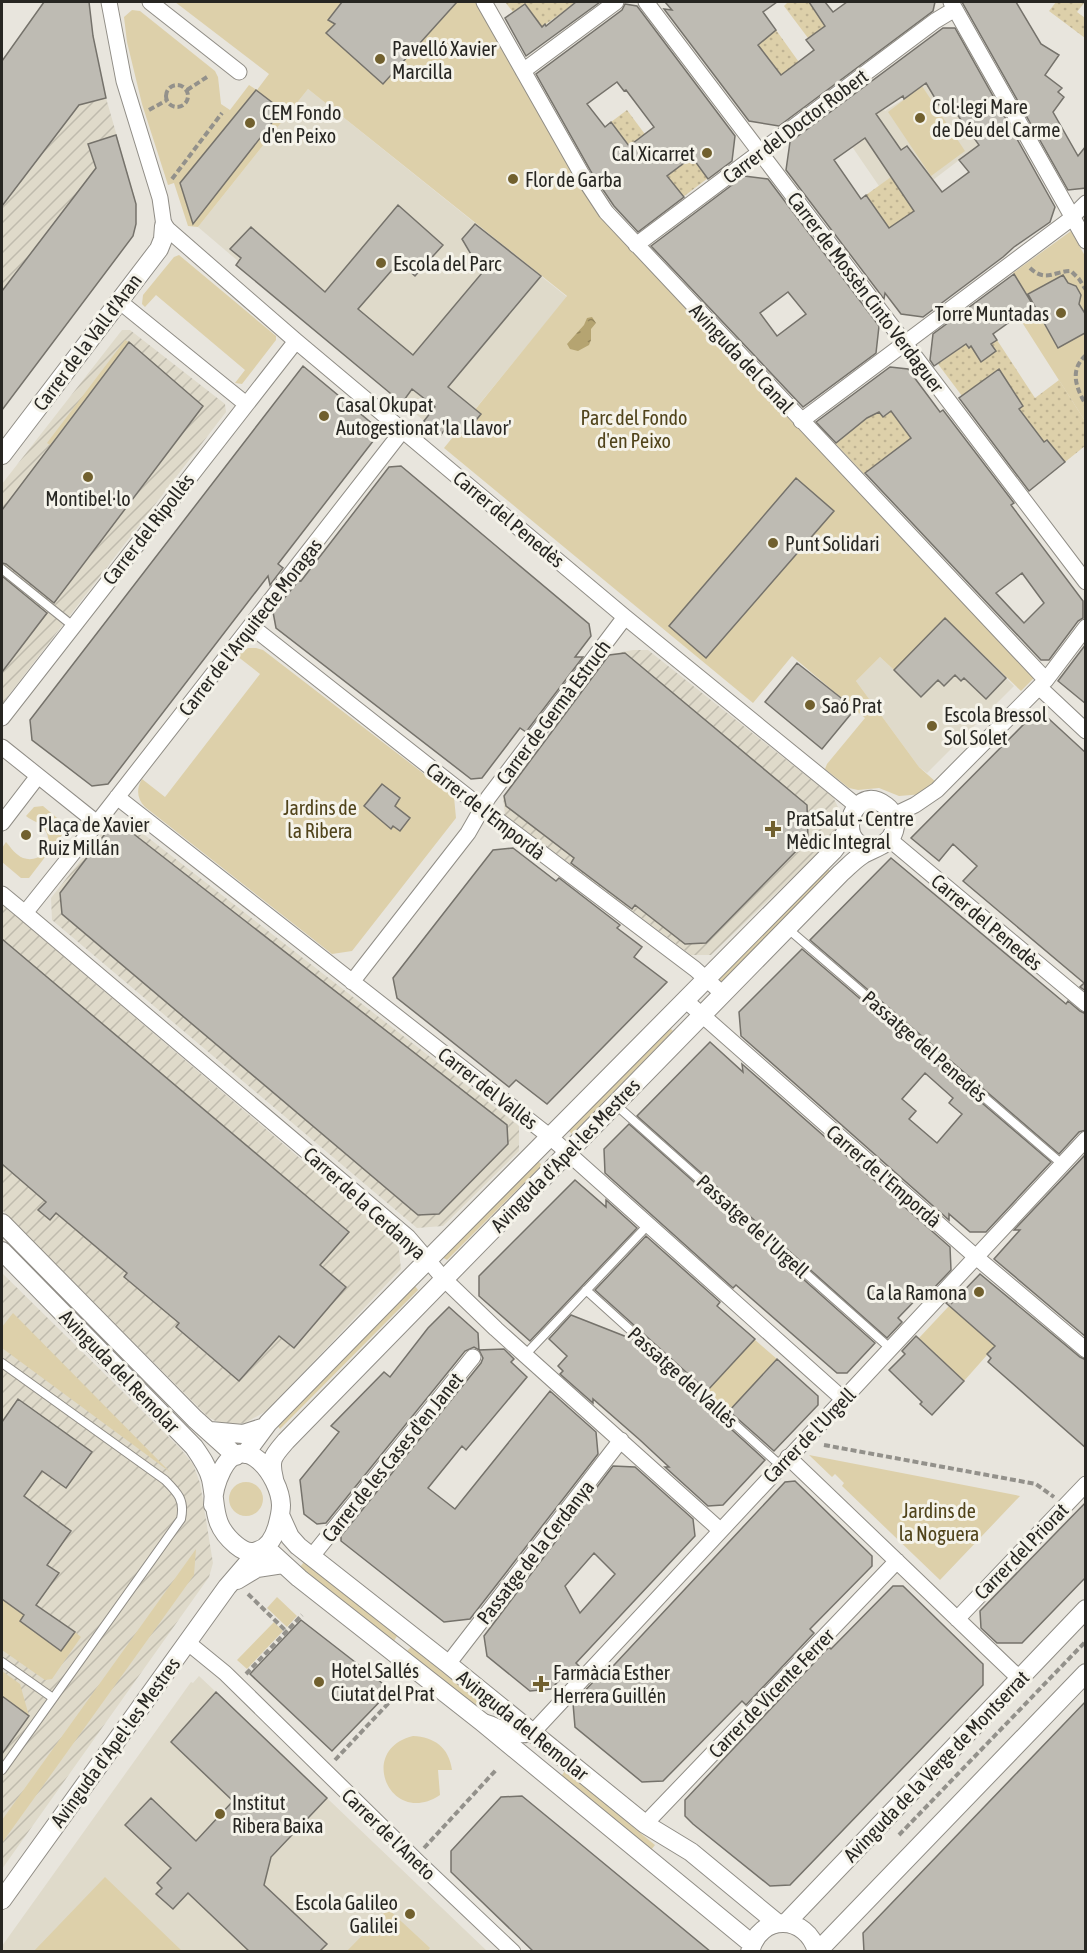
<svg xmlns="http://www.w3.org/2000/svg" width="1087" height="1953" font-family="'Asap Condensed',sans-serif">
  <defs>
    <pattern id="industrial-furrows" width="10" height="10" patternUnits="userSpaceOnUse" patternTransform="scale(1.5)"><rect width="10" height="10" fill="#dfdaca"/><path d="M-1 1l2-2M0 10L10 0M9 11l2-2" fill="none" stroke="#bfbbad"/></pattern>
    <pattern id="garden-dots" width="8" height="8" patternUnits="userSpaceOnUse" patternTransform="scale(1.5)"><rect width="8" height="8" fill="#ddd0aa"/><path d="M2 2h.1M6 6h.1" fill="none" stroke="#beb292" stroke-width="1.8" stroke-linecap="round"/></pattern>
    <pattern id="water-ripples" width="26" height="14" patternUnits="userSpaceOnUse" patternTransform="scale(1.5)"><rect width="26" height="14" fill="#b5a471"/><path d="M2 4q2-2 4 0t4 0M15 11q2-2 4 0t4 0" fill="none" stroke="#93855c"/></pattern>
  </defs>
  <rect width="100%" height="100%" fill="#e8e5dd"/>
  <path fill="#dfdaca" d="M961,37L1009,122L933,180L905,197L891,178L879,186L829,113L866,85L885,111L904,99L896,86Z
    M308,89L567,297L458,430L449,423L441,435L236,265L238,261L198,227Z
    M945,618L1014,686L927,773L919,767L856,681L880,657L894,670Z
    M199,1676L216,1692L487,1951L2,1952V1946L191,1682L193,1683Z"/>
  <path fill="url(#industrial-furrows)" d="M44,2H89L93,36L106,98L135,199L136,224L130,240L2,410V61Z
    M122,330H130L225,404L226,412L2,704V484Z
    M633,650H648L833,797L839,809L840,828L834,838L711,955H691L505,815L503,797L612,654Z
    M128,822L519,1126V1151L443,1226L417,1228L52,920L51,898L110,823Z
    M2,904L398,1242L401,1269L268,1410L245,1423L225,1426L208,1417L2,1210Z
    M2,1273L180,1448L193,1464L200,1483L213,1563L209,1577L2,1869Z"/>
  <path fill="#ddd0aa" fill-rule="evenodd" d="M175,2H491L591,182L612,209L1037,675L1021,691L945,618L894,670L880,657L856,681L919,767L936,782L923,794L899,796L879,788L858,790L849,788L825,769L827,764L865,718L792,656L753,703L444,448L567,296L308,89L198,227L188,226L174,183L168,185L142,104L127,42L124,17L132,10L140,11L215,71L218,77L221,104L230,110L249,85L257,90L269,74ZM775,503L833,511L706,657L669,626Z
    M922,86L965,151L931,176L888,112Z
    M1071,231L1085,256V315L1078,302L1081,295L1076,286L1069,285L1063,275L1041,287L1050,304L1037,312L1058,348L1085,333V421L1018,316L1033,305L1013,273Z
    M179,255L276,336V340L242,384L235,383L245,370L156,295L145,307L142,304L143,295L174,257Z
    M125,340L129,342L50,445L47,443Z
    M248,648H256L263,650L454,797L456,818L352,951L332,954L145,807C137,799 136,789 142,779L165,797L260,674L237,656Z
    M43,806L63,823L65,831L29,878H21L2,862V848L6,842C11,848 16,855 23,858C41,864 55,845 45,830C41,822 33,822 26,816L34,807Z
    M827,868L831,872L722,982H718L717,977Z
    M669,1027L673,1031L572,1134L568,1130Z
    M537,1160L542,1165L447,1260L442,1257Z
    M415,1286L418,1290L280,1429L277,1425Z
    M949,1306L995,1346L964,1381L919,1338Z
    M13,1313L170,1472L2,1348V1327Z
    M754,1339L777,1359L729,1411L706,1391Z
    M809,1455L1020,1496L940,1580L842,1486L844,1483L835,1474L832,1477Z
    M229 1499a17 17 0 1 1 34 0a17 17 0 1 1-34 0Z
    M196,1549L194,1575L2,1843V1820Z
    M304,1562L397,1636L394,1641L300,1567Z
    M277,1597L297,1616L287,1627L267,1608Z
    M2,1599L24,1615L20,1621L61,1651L75,1632L81,1637L52,1679L45,1680L2,1650Z
    M274,1622L283,1631L247,1669L237,1660Z
    M411,1647L480,1702L477,1707L407,1651Z
    M2,1671L20,1684L29,1716L2,1696Z
    M413,1736C434,1737 449,1747 452,1770H438L440,1795C391,1828 356,1750 413,1736Z
    M565,1771L655,1845L651,1850L562,1775Z
    M105,1877L182,1951H34Z
    M388,1909L430,1948L427,1952L347,1951Z"/>
  <path fill="url(#garden-dots)" d="M505,2H572L574,4L539,29L525,4L513,12Z
    M788,2H813L811,3L825,26L808,38L784,6Z
    M1056,2H1085L1077,12L1085,18V38L1049,11Z
    M776,30L801,65L783,78L771,62L754,48Z
    M627,110L650,141L636,140L625,149L611,122Z
    M692,157L708,178L683,197L665,173Z
    M891,177L905,197L928,215L901,235L894,225L889,228L866,195Z
    M997,340L1035,398L1059,380L1085,421V446L1065,462L1047,440L1034,450L1033,428L1019,409L1023,406L999,369L962,396L938,364L966,344L968,348L971,346L981,362L996,351L991,344Z
    M878,410L883,417L893,410L894,416L911,438L864,474L835,443Z"/>
  <path fill="url(#water-ripples)" d="M592,317L596,323L591,329V340L589,345L578,351L570,349L567,344L584,325L587,318Z"/>
  <path fill="#bebbb3" stroke="#75726b" stroke-width="1.5" fill-rule="evenodd" d="M44,2H89L93,36L106,98L79,105L2,206V61Z
    M342,2H457L383,84L326,33L335,24L328,20Z
    M576,2H600L526,56L505,18L525,4L542,27L545,24L546,26Z
    M665,2H777L763,12L776,30L758,45L781,75L814,50L806,40L825,26L809,2H825L833,12L847,2H935L933,11L779,126L749,121L664,9L672,10Z
    M962,2H1016L1041,44L1059,55L1045,75L1062,88L1058,92L1064,97L1053,112L1078,156L1086,146V188L1068,190Z
    M625,4L637,6L735,136L732,161L708,179L692,157L667,176L684,197L638,232L614,206L593,175L536,74L622,10ZM617,82L624,91L626,90L654,127L629,146L611,122L605,127L587,104Z
    M943,28H955L1055,207L1050,222L1014,247L1003,257L923,317L901,314L885,293L884,299L786,170L790,142ZM926,83L942,110L949,106L952,112L954,110L979,145L959,160L969,172L942,192L907,146L901,150L876,114L903,96L904,99ZM865,138L914,211L889,228L866,195L861,199L834,160Z
    M256,90L282,110L193,224L180,183Z
    M116,135L136,204V224L133,236L2,410V291L96,168L88,144Z
    M744,176L768,179L879,326L876,353L803,407L651,246ZM788,292L806,314L777,336L760,313Z
    M398,205L443,245L415,276L399,262L358,309L413,355L482,273L462,239L475,224L541,276L448,387L481,414L464,435L449,423L441,435L424,421L435,407L412,389L402,403L236,265L241,258L230,249L251,227L325,292Z
    M1014,274L1033,305L993,334L997,340L991,344L996,351L981,362L971,346L969,348L966,344L934,366L930,360L933,334Z
    M1063,275L1068,283L1076,286L1081,295L1079,304L1086,315L1085,333L1058,348L1028,294Z
    M129,342L203,406L54,603L6,564L2,563V510Z
    M303,366L375,426L377,436L278,564L283,568L270,585L268,576L108,784L92,786L32,740L30,720Z
    M890,367L908,369L940,412L943,410L1014,503L1011,505L1083,601V618L1078,621L1049,660H1041L865,473L911,438L891,411L883,417L879,412L867,418L836,443L816,422ZM1022,573L1044,603L1024,623L996,593Z
    M999,369L1023,406L1019,409L1044,442L1047,440L1065,462L1029,491L959,398Z
    M401,466L589,624L591,636L575,657H583L526,732L520,728L482,778L471,779L276,628L273,612L299,580L301,581L389,467Z
    M796,478L834,511L706,658L669,626Z
    M2,576L47,613L2,672Z
    M945,618L1006,678L986,699L964,678L961,681L955,675L944,686L938,680L921,697L894,670Z
    M1086,644V704L1058,681Z
    M625,653L807,805L808,839L706,943L685,944L635,905L632,909L571,863L574,858L506,806L504,796L609,655Z
    M797,663L855,709L822,749L765,702Z
    M1049,719L1086,753V991L1080,987L1084,983L963,881L977,866L953,844L939,861L911,838L1028,720Z
    M382,784L400,798L395,806L410,818L400,831L393,826L391,829L364,806Z
    M126,828L507,1125L508,1144L439,1214L418,1215L62,914L60,893L108,830Z
    M513,848L556,881L559,878L620,925L617,928L642,947L634,957L667,982L547,1104L516,1080L509,1087L397,998L393,978L493,850Z
    M891,858L1066,1004L1068,1001L1080,1011L1086,1014V1130L1079,1132L1059,1154L810,940Z
    M2,939L349,1232L320,1265L346,1287L294,1348L279,1336L239,1381L176,1327L179,1323L124,1277L127,1273L56,1213L50,1220L38,1210L46,1202L2,1164Z
    M802,949L1051,1162L986,1232H970L949,1214V1220L741,1036L739,1012ZM925,1073L953,1098L949,1103L962,1114L937,1143L909,1119L916,1111L902,1099Z
    M710,1042L743,1072L742,1064L950,1247L951,1270L932,1290L928,1287L898,1318L902,1322L887,1338L637,1116Z
    M629,1124L875,1343L847,1373H837L736,1285L733,1288L605,1173L604,1149Z
    M1086,1154V1337L994,1259L1020,1230H1014Z
    M575,1180L606,1207V1200L637,1228L530,1341L479,1296V1276Z
    M646,1236L720,1302L717,1306L755,1339L707,1391L595,1290Z
    M980,1274L1080,1357L1086,1360V1448L988,1362L991,1358L987,1354L995,1346L946,1303L952,1297V1303Z
    M449,1307L478,1333L479,1350L474,1347L465,1351L326,1523L317,1524L304,1514L300,1480L339,1432L331,1426L384,1372L390,1377L428,1328Z
    M571,1315L632,1339L765,1460L723,1505L708,1506L665,1467H669L640,1440L593,1399V1403L560,1374L563,1371L558,1366L567,1356L549,1339Z
    M916,1336L964,1381L932,1415L920,1404L922,1402L889,1370L905,1354L902,1351Z
    M504,1349L514,1359L511,1362L527,1377L466,1450L462,1446L428,1488L455,1509L550,1391L596,1432L598,1454L470,1619L444,1622L341,1541V1536L481,1363L483,1358L479,1350Z
    M777,1359L818,1396V1405L774,1451L729,1411Z
    M18,1399L92,1452L66,1488L42,1471L24,1496L71,1531L47,1565L59,1573L36,1605L75,1632L61,1651L20,1621L24,1615L2,1599V1422Z
    M613,1466L635,1467L693,1519L695,1536L576,1663L580,1667L571,1677V1668L551,1689L530,1691L487,1656L484,1636ZM594,1553L615,1574L580,1613L565,1586Z
    M795,1481L872,1556V1566L810,1629L814,1633L746,1705L742,1701L663,1781L642,1782L575,1727L573,1703L595,1680L597,1682L601,1679L785,1482Z
    M1086,1502V1577L1022,1643H997L981,1628L980,1611Z
    M893,1586H903L983,1664V1685L790,1885L770,1886L693,1824L685,1816V1800L829,1647L831,1649Z
    M301,1620L391,1690L332,1751L250,1674Z
    M216,1692L327,1798L271,1857L264,1885L327,1944L319,1952H250L188,1893L173,1909L156,1894L162,1888L157,1883L171,1868L125,1825L151,1798L196,1841L233,1801L171,1742Z
    M2,1696L29,1716L2,1754Z
    M1086,1701V1952H864L863,1933Z
    M522,1796L578,1842L711,1952H534L451,1872V1851L501,1797Z"/>
  <g fill="none" stroke-linecap="round" stroke-linejoin="round">
    <g stroke="#908d86" stroke-width="10">
      <path id="service" d="M2,569L73,626
        M787,928L1062,1164
        M616,1105L891,1349
        M586,1290L780,1465
        M525,1355L648,1225
        M2,1363L165,1480C178,1493 185,1500 181,1519L2,1770
        M2,1662L53,1698"/>
    </g>
    <g stroke="#908d86" stroke-width="17">
      <path id="minor" d="M109,2L124,81L160,198L164,226L296,341L625,617L857,806
        M150,2L239,72
        M484,2L585,180L606,212L1046,680
        M646,2L1086,582
        M951,2L1086,241
        M523,71L616,2
        M636,245L935,21L955,9
        M119,301L246,404
        M801,421L1068,221L1086,203
        M251,626L482,808L695,969L723,994
        M1039,687L1086,731
        M2,718L296,341
        M2,747L97,823L25,913L2,894
        M117,797L549,1136L843,1399
        M894,815L915,805L937,790L1046,680L1086,627
        M2,823L38,776
        M97,823L403,430
        M889,839L1086,1004
        M25,913L408,1237L444,1279L496,1329L720,1530
        M352,982L468,833L488,798L625,617
        M685,1000L976,1257L1086,1350
        M788,1457L1019,1678
        M312,1556L473,1357
        M957,1619L1086,1484
        M187,1642L225,1673L419,1863L513,1952
        M448,1664L621,1440
        M485,1722C501,1726 517,1741 533,1732L1086,1139
        M645,1824L897,1561"/>
    </g>
    <g stroke="#908d86" stroke-width="20">
      <path id="tertiary" d="M2,455L159,249L163,239L164,226
        M2,1223L195,1419L236,1456
        M2,1251L194,1447C201,1457 208,1467 211,1479C217,1507 211,1524 236,1545C242,1550 250,1554 257,1551C268,1548 274,1537 277,1527C279,1520 281,1512 281,1505C280,1476 244,1428 222,1470C216,1482 213,1492 213,1505
        M210,1431L243,1434L265,1427
        M245,1454L268,1423L408,1280L833,851L842,839L849,825
        M274,1479C269,1459 273,1456 286,1441L841,873C848,867 854,860 862,855C873,848 890,845 894,831C897,821 894,812 886,806C849,778 830,859 882,845
        M280,1515L290,1537L298,1546L448,1664L645,1824L691,1852L777,1923
        M265,1547L299,1578L482,1722L752,1944
        M237,1580L257,1568L283,1564
        M2,1900L227,1587L258,1551
        M786,1923L1086,1609
        M750,1952C759,1913 807,1914 817,1952
        M817,1952L1086,1673"/>
    </g>
    <path stroke="#93918b" stroke-width="4" stroke-dasharray="6 3" stroke-linecap="butt" d="M166 96a11 11 0 1 1 22 0a11 11 0 1 1-22 0Z
      M187,90L207,77
      M149,110L167,100
      M172,179L222,113
      M1030,268C1046,283 1054,271 1071,271L1079,279L1086,290
      M1086,355C1069,370 1076,388 1086,405
      M824,1445L1036,1484L1054,1497
      M248,1594L286,1631
      M246,1674L302,1615
      M335,1760L399,1692
      M899,1835L1086,1641
      M424,1848L496,1770"/>
    <use href="#service" stroke="#fff" stroke-width="8"/>
    <use href="#minor" stroke="#fff" stroke-width="15"/>
    <use href="#tertiary" stroke="#fff" stroke-width="18"/>
  </g>
  <g fill="#71602e" stroke="#f5f3ea" stroke-width="2">
    <circle cx="380" cy="59" r="6"/>
    <circle cx="920" cy="118" r="6"/>
    <circle cx="250" cy="123" r="6"/>
    <circle cx="707" cy="153" r="6"/>
    <circle cx="513" cy="179" r="6"/>
    <circle cx="381" cy="263" r="6"/>
    <circle cx="1061" cy="313" r="6"/>
    <circle cx="324" cy="416" r="6"/>
    <circle cx="88" cy="477" r="6"/>
    <circle cx="773" cy="543" r="6"/>
    <circle cx="810" cy="705" r="6"/>
    <circle cx="932" cy="726" r="6"/>
    <path d="M770 820h6v6h6v6h-6v6h-6v-6h-6v-6h6z"/>
    <circle cx="26" cy="835" r="6"/>
    <circle cx="979" cy="1292" r="6"/>
    <circle cx="319" cy="1682" r="6"/>
    <path d="M538 1675h6v6h6v6h-6v6h-6v-6h-6v-6h6z"/>
    <circle cx="220" cy="1814" r="6"/>
    <circle cx="410" cy="1914" r="6"/>
  </g>
  <g text-anchor="middle" dominant-baseline="central" stroke-width="6" stroke-linejoin="round" paint-order="stroke">
    <g font-size="20" fill="#272622" stroke="#f5f3ea" text-anchor="start">
      <text x="392" y="48">Pavelló Xavier<tspan x="392" dy="23">Marcilla</tspan></text>
      <text x="932" y="106">Col·legi Mare<tspan x="932" dy="23">de Déu del Carme</tspan></text>
      <text x="262" y="112">CEM Fondo<tspan x="262" dy="23">d'en Peixo</tspan></text>
      <text x="695" y="153" text-anchor="end">Cal Xicarret</text>
      <text x="525" y="179">Flor de Garba</text>
      <text x="393" y="263">Escola del Parc</text>
      <text x="1049" y="313" text-anchor="end">Torre Muntadas</text>
      <text x="336" y="404">Casal Okupat<tspan x="336" dy="23">Autogestionat 'la Llavor'</tspan></text>
      <text x="88" y="498" text-anchor="middle">Montibel·lo</text>
      <text x="785" y="543">Punt Solidari</text>
      <text x="822" y="705">Saó Prat</text>
      <text x="944" y="714">Escola Bressol<tspan x="944" dy="23">Sol Solet</tspan></text>
      <text x="786" y="818">PratSalut - Centre<tspan x="786" dy="23">Mèdic Integral</tspan></text>
      <text x="38" y="824">Plaça de Xavier<tspan x="38" dy="23">Ruiz Millán</tspan></text>
      <text x="967" y="1292" text-anchor="end">Ca la Ramona</text>
      <text x="331" y="1670">Hotel Sallés<tspan x="331" dy="23">Ciutat del Prat</tspan></text>
      <text x="553" y="1672">Farmàcia Esther<tspan x="553" dy="23">Herrera Guillén</tspan></text>
      <text x="232" y="1802">Institut<tspan x="232" dy="23">Ribera Baixa</tspan></text>
      <text x="398" y="1902" text-anchor="end">Escola Galileo<tspan x="398" dy="23">Galilei</tspan></text>
    </g>
    <g font-size="20" fill="#272622" stroke="#f5f3ea">
      <text transform="translate(795 126) rotate(-37)">Carrer del Doctor Robert</text>
      <text transform="translate(866 292) rotate(53)">Carrer de Mossèn Cinto Verdaguer</text>
      <text transform="translate(87 342) rotate(-53)">Carrer de la Vall d'Aran</text>
      <text transform="translate(742 358) rotate(47)">Avinguda del Canal</text>
      <text transform="translate(509 519) rotate(40)">Carrer del Penedès</text>
      <text transform="translate(148 529) rotate(-52)">Carrer del Ripollès</text>
      <text transform="translate(250 627) rotate(-52)">Carrer de l'Arquitecte Moragas</text>
      <text transform="translate(553 712) rotate(-53)">Carrer de Germà Estruch</text>
      <text transform="translate(486 811) rotate(38)">Carrer de l'Empordà</text>
      <text transform="translate(987 922) rotate(40)">Carrer del Penedès</text>
      <text transform="translate(925 1046) rotate(41)">Passatge del Penedès</text>
      <text transform="translate(488 1088) rotate(38)">Carrer del Vallès</text>
      <text transform="translate(565 1155) rotate(-46)">Avinguda d'Apel·les Mestres</text>
      <text transform="translate(884 1176) rotate(41)">Carrer de l'Empordà</text>
      <text transform="translate(365 1203) rotate(42)">Carrer de la Cerdanya</text>
      <text transform="translate(753 1226) rotate(42)">Passatge de l'Urgell</text>
      <text transform="translate(120 1371) rotate(46)">Avinguda del Remolar</text>
      <text transform="translate(683 1377) rotate(42)">Passatge del Vallès</text>
      <text transform="translate(809 1435) rotate(-46)">Carrer de l'Urgell</text>
      <text transform="translate(392 1457) rotate(-51)">Carrer de les Cases d'en Janet</text>
      <text transform="translate(1021 1551) rotate(-46)">Carrer del Priorat</text>
      <text transform="translate(535 1552) rotate(-52)">Passatge de la Cerdanya</text>
      <text transform="translate(771 1693) rotate(-46)">Carrer de Vicente Ferrer</text>
      <text transform="translate(523 1725) rotate(39)">Avinguda del Remolar</text>
      <text transform="translate(115 1742) rotate(-54)">Avinguda d'Apel·les Mestres</text>
      <text transform="translate(936 1766) rotate(-46)">Avinguda de la Verge de Montserrat</text>
      <text transform="translate(389 1834) rotate(44)">Carrer de l'Aneto</text>
    </g>
    <g font-size="20" fill="#50431a" stroke="#f5f3ea">
      <text x="634" y="417">Parc del Fondo<tspan x="634" dy="23">d'en Peixo</tspan></text>
      <text x="320" y="807">Jardins de<tspan x="320" dy="23">la Ribera</tspan></text>
      <text x="939" y="1510">Jardins de<tspan x="939" dy="23">la Noguera</tspan></text>
    </g>
  </g>
  <rect width="1087" height="1953" fill="none" stroke="#272622" stroke-width="6"/>
</svg>
